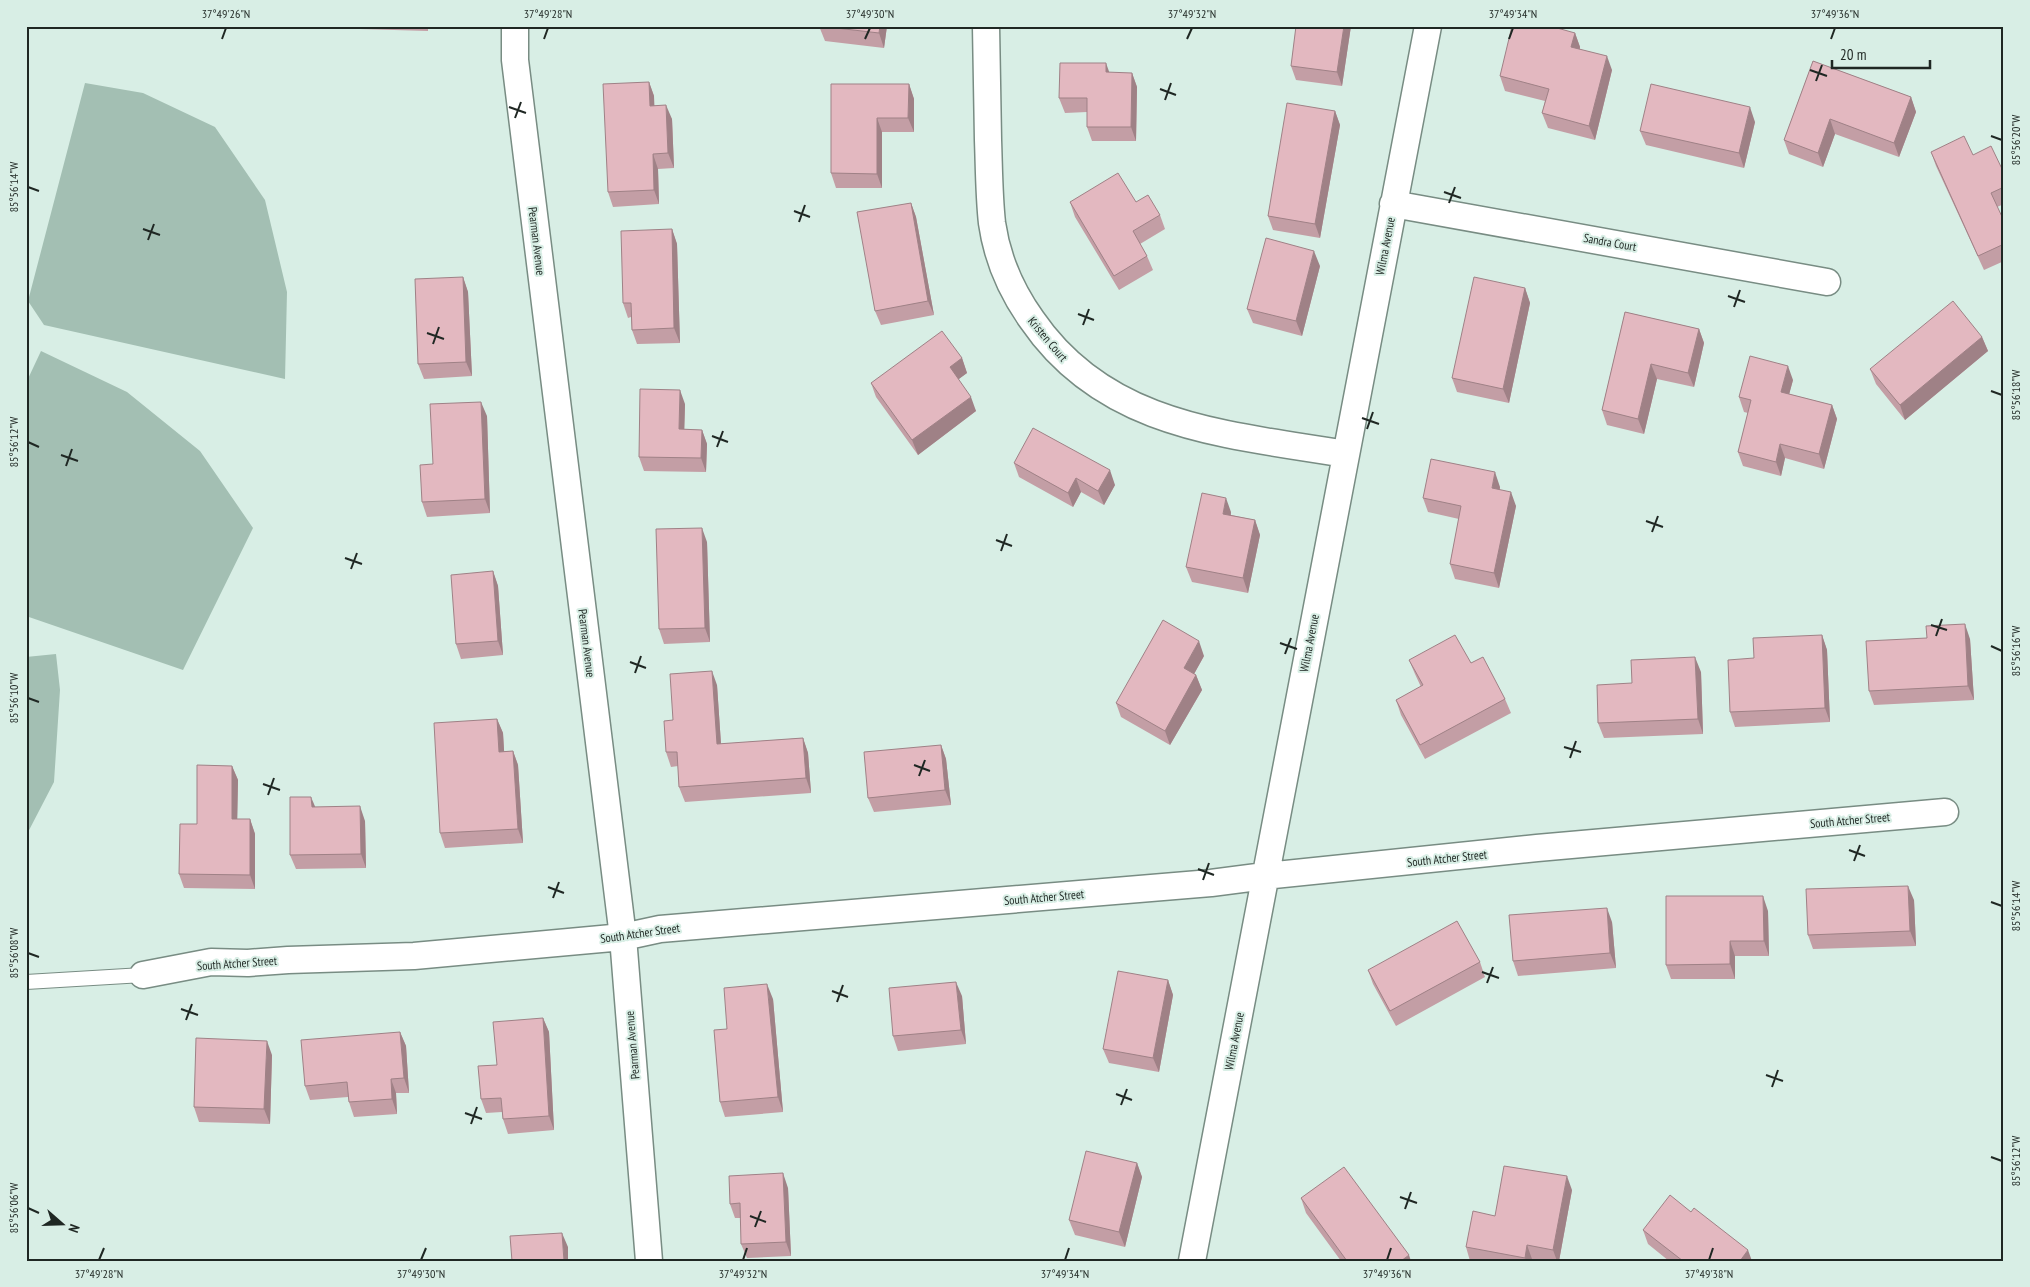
<svg xmlns="http://www.w3.org/2000/svg" width="2030" height="1287" font-family="'PT Sans Narrow',sans-serif">
  <rect width="100%" height="100%" fill="#d8eee5"/>
  <path fill="#a3bfb3" d="M85,83L143,93L215,127L265,200L287,292L285,379L44,325L28,301Z
    M41,351L127,392L200,451L253,528L183,670L26,616V383Z
    M56,654L60,690L54,782L26,836V657Z"/>
  <g fill="none" stroke-linecap="round" stroke-linejoin="round">
    <g stroke="#788c83" stroke-width="16">
      <path id="service" d="M26,982L143,975"/>
    </g>
    <g stroke="#788c83" stroke-width="29">
      <path id="minor" d="M515,26V60L623,937L649,1261
        M986,26C987,64 987,102 988,140C989,167 989,196 992,223C997,258 1012,292 1032,320C1106,428 1227,434 1345,454
        M1393,204L1827,282
        M143,975L211,962L248,963L288,960L414,956L623,937L660,929L1211,883L1265,876L1537,848L1945,812
        M1192,1261L1428,26"/>
    </g>
    <use href="#service" stroke="#fff" stroke-width="14"/>
    <use href="#minor" stroke="#fff" stroke-width="26"/>
  </g>
  <path fill="#c39ea5" d="M359,26H428V31L360,29Z
    M819,26H887L884,48L825,41Z
    M1351,26L1342,86L1296,80L1291,66Z
    M1575,33L1580,47V49L1612,70L1595,140L1548,128L1542,113L1545,101L1505,91L1500,76Z
    M1813,61L1911,97L1916,112L1899,157L1835,134L1823,167L1789,154L1784,140Z
    M1132,73L1137,87L1136,141H1092L1087,127V112L1065,113L1059,98Z
    M649,82L654,96V105L672,119L674,168L658,169L659,204L613,207L608,192Z
    M831,84H909L914,99V132H882V188H836L831,173Z
    M1335,111L1340,125L1320,238L1273,230L1268,216Z
    M1755,122L1744,168L1646,145L1640,131Z
    M1931,152L1973,155L2004,173V204L1997,207L2004,221V261L1984,270L1936,166Z
    M1070,202H1136L1160,215L1165,229L1140,244L1147,256L1153,270L1119,290L1075,217Z
    M911,203L916,217L934,315L881,325L875,311Z
    M672,229L677,244L680,343L637,344L632,330L631,317L628,318L623,303Z
    M1320,266L1302,336L1253,323L1247,309Z
    M463,277L468,292L472,376L424,379L418,364Z
    M1525,288L1530,303L1509,403L1457,392L1452,378Z
    M1625,312L1699,329L1704,343L1694,387L1657,379L1644,434L1607,425L1602,410Z
    M1982,337L1988,351L1905,420L1876,384L1870,369Z
    M962,358L967,373L958,379L976,411L918,455L876,397L871,383Z
    M1793,380L1789,394L1832,405L1837,419L1824,469L1785,458L1781,476L1743,466L1738,452L1748,413L1744,412L1739,397Z
    M685,404L684,429L702,430L707,444L706,472L644,471L639,457Z
    M487,416L490,513L427,517L422,502L433,464Z
    M1014,463L1115,485L1104,505L1081,492L1073,507L1019,477Z
    M1500,487V490L1516,506L1499,588L1455,579L1450,564L1459,519L1428,512L1423,498Z
    M1231,512V515L1255,520L1260,535L1248,593L1192,582L1186,567Z
    M707,542L710,642L664,644L659,629Z
    M493,571L498,586L503,655L461,659L456,644Z
    M1822,635L1827,650L1830,722L1735,727L1730,712L1754,658Z
    M1927,638L1970,639L1974,700L1874,705L1869,691Z
    M1204,656L1194,674L1196,675L1202,690L1170,745L1121,717L1116,703Z
    M1409,660L1471,663L1505,699L1511,713L1425,759L1401,715L1396,700L1421,687L1415,674Z
    M1701,672L1703,734L1604,738L1598,723L1632,683Z
    M717,685L721,744L803,738L808,753L811,793L685,802L679,787L678,766L671,767L666,752L673,720Z
    M497,719L503,733L504,751H513L518,765L523,843L445,848L440,833Z
    M941,745L946,759L951,805L874,812L868,798Z
    M232,766L238,780L237,819H250L255,834V889L184,888L179,874L197,824Z
    M315,807L365,821L366,868L296,869L290,855Z
    M1914,900L1916,946L1813,949L1808,935Z
    M1768,911L1769,956H1735V979H1671L1666,965Z
    M1612,922L1616,968L1518,976L1513,961Z
    M1480,962L1485,977L1396,1026L1373,984L1368,970Z
    M1168,980L1173,995L1159,1072L1109,1063L1103,1049Z
    M962,996L966,1044L898,1051L893,1036Z
    M773,999L783,1112L725,1117L720,1102L727,1029Z
    M543,1018L549,1032L554,1130L508,1134L503,1119L502,1112L486,1113L481,1099L497,1065Z
    M400,1032L406,1046L409,1093H396L397,1114L354,1117L349,1102L348,1097L310,1100L305,1086Z
    M272,1055L270,1124L199,1122L194,1107Z
    M1137,1163L1142,1177L1125,1247L1075,1235L1069,1220Z
    M788,1188L791,1256L747,1258L741,1244V1218H735L730,1204Z
    M1572,1190L1559,1261H1540L1532,1259V1261H1470L1466,1247L1495,1216Z
    M1301,1198L1411,1261H1341L1306,1213Z
    M1691,1212L1752,1261H1669L1648,1244L1643,1230Z"/>
  <path fill="#9f8186" d="M880,26H887L884,48L879,33Z
    M1344,26H1351L1342,86L1337,72Z
    M1575,33L1580,47L1576,62L1571,47Z
    M1607,56L1612,70L1595,140L1589,126Z
    M1106,63L1111,77L1106,72Z
    M1132,73L1137,87L1136,141L1131,127Z
    M649,82L654,96L655,120L650,106Z
    M909,84L914,99V132L908,118Z
    M1911,97L1916,112L1899,157L1894,143Z
    M666,105L672,119L674,168L668,153Z
    M1750,107L1755,122L1744,168L1739,153Z
    M1335,111L1340,125L1320,238L1315,224Z
    M877,118L882,132V188L877,174Z
    M1830,119L1835,134L1823,167L1818,153Z
    M653,154L658,169L659,204L654,190Z
    M911,203L916,217L934,315L928,301Z
    M672,229L677,244L680,343L674,328Z
    M1314,251L1320,266L1302,336L1296,321Z
    M463,277L468,292L472,376L466,362Z
    M1525,288L1530,303L1509,403L1503,389Z
    M1699,329L1704,343L1694,387L1688,373Z
    M1982,337L1988,351L1905,420L1900,405Z
    M962,358L967,373L955,382L950,367Z
    M1651,364L1657,379L1644,434L1638,419Z
    M1788,366L1793,380L1786,406L1781,392Z
    M680,390L685,404L684,443L679,429Z
    M971,397L976,411L918,455L912,440Z
    M481,402L487,416L490,513L485,499Z
    M1832,405L1837,419L1824,469L1819,454Z
    M702,430L707,444L706,472L701,458Z
    M1780,444L1785,458L1781,476L1776,462Z
    M1110,470L1115,485L1104,505L1098,491Z
    M1495,472L1500,487L1497,502L1492,488Z
    M1076,478L1081,492L1073,507L1068,493Z
    M1511,492L1516,506L1499,588L1494,573Z
    M1226,498L1231,512L1229,528L1223,514Z
    M1255,520L1260,535L1248,593L1243,578Z
    M702,528L707,542L710,642L705,628Z
    M493,571L498,586L503,655L498,641Z
    M1965,624L1970,639L1974,700L1968,686Z
    M1822,635L1827,650L1830,722L1825,708Z
    M1199,641L1204,656L1189,683L1184,668Z
    M1695,657L1701,672L1703,734L1698,719Z
    M712,671L717,685L722,759L717,744Z
    M1196,675L1202,690L1170,745L1165,731Z
    M497,719L503,733L505,766L499,752Z
    M803,738L808,753L811,793L806,778Z
    M941,745L946,759L951,805L945,790Z
    M513,751L518,765L523,843L518,829Z
    M232,766L238,780L237,834L232,819Z
    M311,797L317,811L312,807Z
    M360,806L365,821L366,868L361,854Z
    M250,819L255,834V889L250,875Z
    M1908,886L1914,900L1916,946L1910,931Z
    M1763,896L1768,911L1769,956L1764,941Z
    M1607,908L1612,922L1616,968L1610,953Z
    M1730,941L1735,956V979L1730,964Z
    M1168,980L1173,995L1159,1072L1153,1058Z
    M956,982L962,996L966,1044L961,1030Z
    M767,984L773,999L783,1112L778,1097Z
    M543,1018L549,1032L554,1130L549,1116Z
    M400,1032L406,1046L409,1093L404,1078Z
    M267,1041L272,1055L270,1124L264,1109Z
    M391,1079L396,1093L397,1114L392,1099Z
    M1137,1163L1142,1177L1125,1247L1119,1232Z
    M783,1173L788,1188L791,1256L786,1242Z
    M1567,1176L1572,1190L1559,1261H1557L1553,1250Z
    M562,1233L568,1247V1261H564Z
    M1527,1245L1532,1259V1261H1526L1525,1258Z
    M1748,1250L1752,1261H1740Z
    M1409,1255L1411,1261H1401Z"/>
  <path fill="#e3b8c0" stroke="#9f8186" d="M819,26H880L879,33Z
    M1296,26H1344L1337,72L1291,66Z
    M1512,26H1550L1575,33L1571,47L1607,56L1589,126L1542,113L1549,89L1500,76Z
    M1813,61L1911,97L1894,143L1830,119L1818,153L1784,140Z
    M1060,63H1106V72L1132,73L1131,127H1087V98H1059Z
    M649,82L650,106L666,105L668,153L653,154L654,190L608,192L603,84Z
    M831,84H909L908,118H877V174L831,173Z
    M1651,84L1750,107L1739,153L1640,131Z
    M1287,103L1335,111L1315,224L1268,216Z
    M1964,136L1973,155L1991,146L2004,173V187L1991,193L2004,221V244L1978,256L1931,152Z
    M1118,173L1136,202L1148,195L1160,215L1133,231L1147,256L1114,276L1070,202Z
    M911,203L928,301L875,311L857,212Z
    M672,229L674,328L632,330L631,303H623L621,231Z
    M1266,238L1314,251L1296,321L1247,309Z
    M463,277L466,362L418,364L415,279Z
    M1474,277L1525,288L1503,389L1452,378Z
    M1953,301L1982,337L1900,405L1870,369Z
    M1625,312L1699,329L1688,373L1651,364L1638,419L1602,410Z
    M942,331L962,358L950,367L971,397L912,440L871,383Z
    M1750,356L1788,366L1781,392L1832,405L1819,454L1780,444L1776,462L1738,452L1751,400L1739,397Z
    M640,389L680,390L679,429L702,430L701,458L639,457Z
    M481,402L485,499L422,502L420,465L433,464L430,404Z
    M1033,428L1110,470L1098,491L1076,478L1068,493L1014,463Z
    M1431,459L1495,472L1492,488L1511,492L1494,573L1450,564L1461,506L1423,498Z
    M1202,493L1226,498L1223,514L1255,520L1243,578L1186,567Z
    M702,528L705,628L659,629L656,529Z
    M493,571L498,641L456,644L451,575Z
    M1163,620L1199,641L1184,668L1196,675L1165,731L1116,703Z
    M1965,624L1968,686L1869,691L1866,641L1927,638L1926,626Z
    M1455,635L1471,663L1483,657L1505,699L1420,745L1396,700L1423,685L1409,660Z
    M1822,635L1825,708L1730,712L1728,660L1754,658L1753,638Z
    M1695,657L1698,719L1598,723L1597,685L1632,683L1631,660Z
    M712,671L717,744L803,738L806,778L679,787L677,752H666L664,721L673,720L670,674Z
    M497,719L499,752L513,751L518,829L440,833L434,723Z
    M941,745L945,790L868,798L864,752Z
    M197,765L232,766V819H250V875L179,874L180,824H197Z
    M290,797H311L312,807L360,806L361,854L290,855Z
    M1908,886L1910,931L1808,935L1806,889Z
    M1666,896H1763L1764,941H1730V964L1666,965Z
    M1607,908L1610,953L1513,961L1509,915Z
    M1457,921L1480,962L1390,1011L1368,970Z
    M1118,971L1168,980L1153,1058L1103,1049Z
    M956,982L961,1030L893,1036L889,988Z
    M767,984L778,1097L720,1102L714,1030L727,1029L724,988Z
    M543,1018L549,1116L503,1119L501,1098L481,1099L478,1066L497,1065L493,1022Z
    M400,1032L404,1078L391,1079L392,1099L349,1102L347,1082L305,1086L301,1040Z
    M196,1038L267,1041L264,1109L194,1107Z
    M1086,1151L1137,1163L1119,1232L1069,1220Z
    M1504,1166L1567,1176L1553,1250L1527,1245L1525,1258L1466,1247L1473,1211L1495,1216Z
    M1344,1167L1409,1255L1401,1261H1347L1301,1198Z
    M783,1173L786,1242L741,1244L740,1203L730,1204L729,1176Z
    M1670,1195L1691,1212L1694,1208L1748,1250L1740,1261H1683L1643,1230Z
    M562,1233L564,1261H512L510,1236Z"/>
  <path fill="none" stroke="#1f2723" stroke-width="2" d="M222,39L226,28M544,39L548,28M865,39L870,28M1187,39L1192,28M1509,39L1513,28M1831,39L1835,28M1810,70L1827,76M1816,81L1822,65M1160,89L1176,95M1165,100L1171,83M509,107L526,113M515,118L521,102M1991,136L2002,140M28,187L39,191M1444,192L1461,198M1449,203L1455,187M794,211L810,217M799,222L805,205M143,229L160,235M148,240L154,224M1728,296L1745,302M1734,307L1740,290M1078,314L1094,320M1083,325L1089,309M427,333L444,339M433,344L439,327M1991,391L2002,395M1362,418L1379,424M1367,429L1373,412M712,436L728,442M28,442L39,447M717,447L723,431M61,455L78,461M66,466L72,449M1646,521L1663,527M1652,532L1658,516M996,540L1012,546M1001,551L1007,534M345,558L362,564M351,569L357,553M1931,625L1947,630M1936,636L1942,619M1280,643L1297,649M1991,646L2002,651M1285,654L1291,638M630,662L646,668M635,673L641,656M28,698L39,702M1564,747L1581,752M1570,758L1576,741M914,765L930,771M919,776L925,760M263,784L280,790M268,795L274,778M1849,850L1865,856M1854,861L1860,845M1198,869L1214,875M1203,880L1209,863M548,887L564,893M553,898L559,882M1991,902L2002,906M28,953L39,957M1482,972L1499,978M1487,983L1493,967M832,991L848,997M837,1002L843,985M181,1009L198,1015M186,1020L192,1004M1766,1075L1783,1081M1772,1087L1778,1070M1116,1094L1132,1100M1121,1105L1127,1089M465,1113L482,1119M471,1124L477,1107M1991,1157L2002,1161M1400,1197L1417,1203M28,1208L39,1213M1405,1209L1411,1192M750,1216L766,1222M755,1227L761,1211M99,1260L104,1248M421,1260L426,1248M743,1260L747,1248M1065,1260L1069,1248M1387,1260L1391,1248M1709,1260L1713,1248"/>
  <g text-anchor="middle" dominant-baseline="central" stroke-width="4" stroke-linejoin="round" paint-order="stroke">
    <g font-size="12" fill="#1f2723" stroke="#d8eee5">
      <text transform="translate(537 241) rotate(83)">Pearman Avenue</text>
      <text transform="translate(1610 242) rotate(10)">Sandra Court</text>
      <text transform="translate(1385 246) rotate(-79)">Wilma Avenue</text>
      <text transform="translate(1048 339) rotate(50)">Kristen Court</text>
      <text transform="translate(587 643) rotate(83)">Pearman Avenue</text>
      <text transform="translate(1309 643) rotate(-79)">Wilma Avenue</text>
      <text transform="translate(1850 820) rotate(-5)">South Atcher Street</text>
      <text transform="translate(1447 858) rotate(-6)">South Atcher Street</text>
      <text transform="translate(1044 897) rotate(-5)">South Atcher Street</text>
      <text transform="translate(640 933) rotate(-8)">South Atcher Street</text>
      <text transform="translate(237 963) rotate(-4)">South Atcher Street</text>
      <text transform="translate(1234 1041) rotate(-79)">Wilma Avenue</text>
      <text transform="translate(632 1045) rotate(-95)">Pearman Avenue</text>
    </g>
  </g>
  <rect width="2030" height="1287" fill="none" stroke="#d8eee5" stroke-width="55"/>
  <g transform="translate(62 1224) rotate(110)" stroke="#d8eee5" stroke-width="4" paint-order="stroke">
  <path d="M0-4L9 19L0 12L-9 19Z" fill="#1f2723"/>
  <text y="-8" font-size="14" font-weight="bold" text-anchor="middle" fill="#1f2723">N</text>
  </g>
  <path d="M1832 60v8h98v-8" fill="none" stroke="#1f2723" stroke-width="2.5"/>
  <text x="1840" y="60" font-size="15" fill="#1f2723" stroke="#d8eee5" stroke-width="4" paint-order="stroke">20 m</text>
  <rect x="28" y="28" width="1974" height="1232" fill="none" stroke="#1f2723" stroke-width="2"/>
  <g font-size="12" text-anchor="middle" fill="#1f2723">
    <text x="226" y="18">37°49'26"N</text>
    <text x="548" y="18">37°49'28"N</text>
    <text x="870" y="18">37°49'30"N</text>
    <text x="1192" y="18">37°49'32"N</text>
    <text x="1513" y="18">37°49'34"N</text>
    <text x="1835" y="18">37°49'36"N</text>
    <text transform="translate(2016 140) rotate(-90)" y="4">85°56'20"W</text>
    <text transform="translate(14 187) rotate(-90)" y="4">85°56'14"W</text>
    <text transform="translate(2016 395) rotate(-90)" y="4">85°56'18"W</text>
    <text transform="translate(14 442) rotate(-90)" y="4">85°56'12"W</text>
    <text transform="translate(2016 651) rotate(-90)" y="4">85°56'16"W</text>
    <text transform="translate(14 698) rotate(-90)" y="4">85°56'10"W</text>
    <text transform="translate(2016 906) rotate(-90)" y="4">85°56'14"W</text>
    <text transform="translate(14 953) rotate(-90)" y="4">85°56'08"W</text>
    <text transform="translate(2016 1161) rotate(-90)" y="4">85°56'12"W</text>
    <text transform="translate(14 1208) rotate(-90)" y="4">85°56'06"W</text>
    <text x="99" y="1278">37°49'28"N</text>
    <text x="421" y="1278">37°49'30"N</text>
    <text x="743" y="1278">37°49'32"N</text>
    <text x="1065" y="1278">37°49'34"N</text>
    <text x="1387" y="1278">37°49'36"N</text>
    <text x="1709" y="1278">37°49'38"N</text>
  </g>
</svg>
